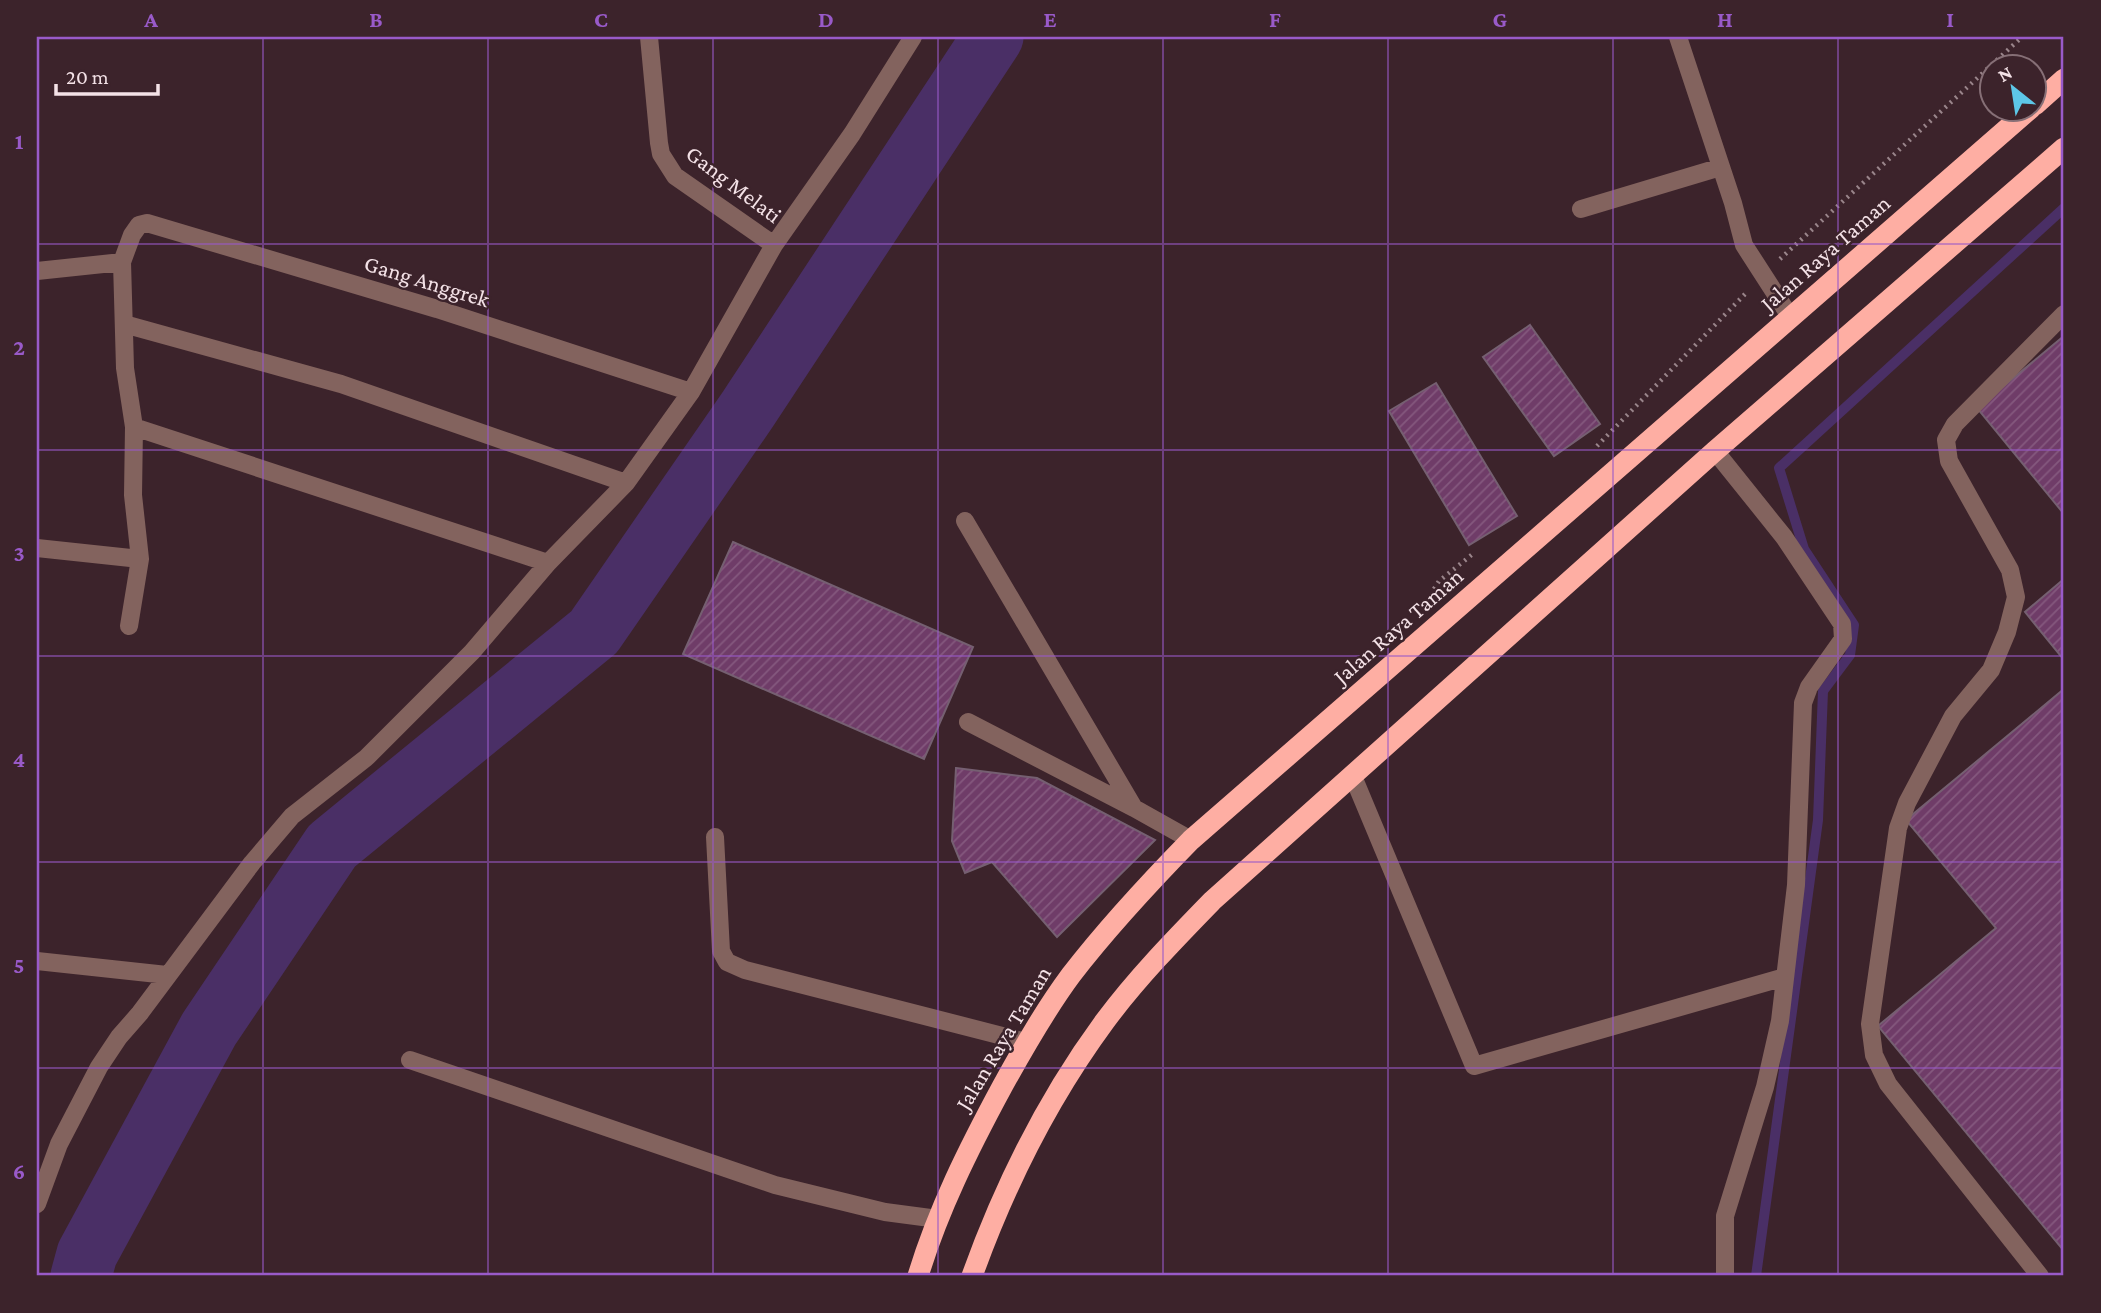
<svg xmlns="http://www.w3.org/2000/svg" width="2101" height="1313" font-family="'Crimson Pro',serif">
  <defs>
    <pattern id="building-hatch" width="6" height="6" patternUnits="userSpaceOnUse" patternTransform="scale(1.75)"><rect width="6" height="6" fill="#6f3c68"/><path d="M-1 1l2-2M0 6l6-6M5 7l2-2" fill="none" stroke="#84587e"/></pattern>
  </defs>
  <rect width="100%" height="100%" fill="#3c232b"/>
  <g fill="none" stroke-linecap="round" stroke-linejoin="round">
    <path stroke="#4a2f66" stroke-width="10" d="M1756,1276L1818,820L1823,691L1850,655L1854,625L1804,549L1779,468L2064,208"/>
    <path stroke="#4a2f66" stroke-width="61" d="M81,1276L87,1254L209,1029L332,846L594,632L748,409L993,37"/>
  </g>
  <path fill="url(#building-hatch)" stroke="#755f71" stroke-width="2" d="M1530,325L1600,424L1554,456L1483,357Z
    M2064,336V514L1977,408Z
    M1436,383L1517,516L1469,545L1389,411Z
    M733,542L973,647L924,759L683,654Z
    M2064,579V660L2025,612Z
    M2064,689V1251L1878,1026L1996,928L1906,820Z
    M956,768L1037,778L1155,840L1057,937L992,862L965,873L952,841Z"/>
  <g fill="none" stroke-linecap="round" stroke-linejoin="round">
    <path stroke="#9a858b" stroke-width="4.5" stroke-dasharray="2 5" stroke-linecap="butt" d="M1780,259L2022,37
      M1597,446L1747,292
      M1434,589L1439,581L1474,553"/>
    <path stroke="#83635e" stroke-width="18" d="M649,37L659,143L661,154L675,176L774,245
      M1678,37L1733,203L1744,245L1791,318
      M1581,209L1721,167
      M37,271L122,262
      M124,324L341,384L626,483
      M134,427L125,368L122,262L132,235L139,225L147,223L437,309L691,392
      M1715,451L1784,537L1842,624L1843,639L1809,687L1803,703L1796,885L1780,1021L1765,1087L1725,1216V1276
      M965,521L1134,808
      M37,548L140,559L133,495L134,427L548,563
      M129,626L140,559
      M968,722L1134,808L1191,840
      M1352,774L1474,1066L1785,977
      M715,837L721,951L727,962L745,970L1026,1042
      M37,961L167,975
      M410,1060L775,1185L885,1212L938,1219
      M37,1204L59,1144L99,1067L119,1037L140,1013L252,863L292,816L366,758L472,652L548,563L626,483L691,392L774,245L852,134L913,37
      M2040,1276L1888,1084L1874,1055L1870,1024L1898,828L1907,803L1953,716L1991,670L2007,632L2016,597L2010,570L1949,461L1946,440L1955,424L2064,314"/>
    <path stroke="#feaea3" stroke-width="21" d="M2035,105L2064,79
      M918,1276C938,1210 969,1148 1002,1087C1023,1049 1045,1010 1071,975C1108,927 1149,883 1191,840L2031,108
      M972,1276C1004,1187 1049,1097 1105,1021C1137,978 1175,939 1212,901L1715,451L2064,148"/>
  </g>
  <path fill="none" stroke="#995ac9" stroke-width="2" stroke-opacity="0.55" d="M263,37V1276M488,37V1276M713,37V1276M938,37V1276M1163,37V1276M1388,37V1276M1613,37V1276M1838,37V1276M37,244H2064M37,450H2064M37,656H2064M37,862H2064M37,1068H2064"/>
  <g text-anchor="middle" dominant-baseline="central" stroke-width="5" stroke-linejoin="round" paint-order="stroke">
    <g font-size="23" fill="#f4e2e7" stroke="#3c232b">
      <text transform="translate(734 184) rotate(37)">Gang Melati</text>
      <text transform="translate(1825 253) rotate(-41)">Jalan Raya Taman</text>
      <text transform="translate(427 281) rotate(17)">Gang Anggrek</text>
      <text transform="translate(1398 626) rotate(-41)">Jalan Raya Taman</text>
      <text transform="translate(1003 1038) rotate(-59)">Jalan Raya Taman</text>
    </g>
  </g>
  <rect width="2101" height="1313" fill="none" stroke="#3c232b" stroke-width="77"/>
  <g transform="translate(2013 88) rotate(330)"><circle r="33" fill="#3c232b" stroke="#866f76" stroke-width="2"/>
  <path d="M0-5L12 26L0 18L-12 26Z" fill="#5dc7e8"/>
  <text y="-10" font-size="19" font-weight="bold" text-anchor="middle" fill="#f4e2e7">N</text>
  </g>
  <path d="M56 84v10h102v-10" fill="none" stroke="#f4e2e7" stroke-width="3.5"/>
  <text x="66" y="84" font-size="21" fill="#f4e2e7" stroke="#3c232b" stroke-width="5" paint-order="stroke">20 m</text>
  <rect x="38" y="38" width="2024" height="1236" fill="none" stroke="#995ac9" stroke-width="2.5"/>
  <g font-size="23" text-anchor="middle" font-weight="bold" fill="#995ac9">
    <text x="151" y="27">A</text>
    <text x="376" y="27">B</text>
    <text x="601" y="27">C</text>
    <text x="826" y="27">D</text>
    <text x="1050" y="27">E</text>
    <text x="1275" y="27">F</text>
    <text x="1500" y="27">G</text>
    <text x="1725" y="27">H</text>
    <text x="1950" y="27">I</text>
    <text x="19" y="149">1</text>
    <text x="19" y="355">2</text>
    <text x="19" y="561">3</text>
    <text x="19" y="767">4</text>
    <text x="19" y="973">5</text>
    <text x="19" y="1179">6</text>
  </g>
</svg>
